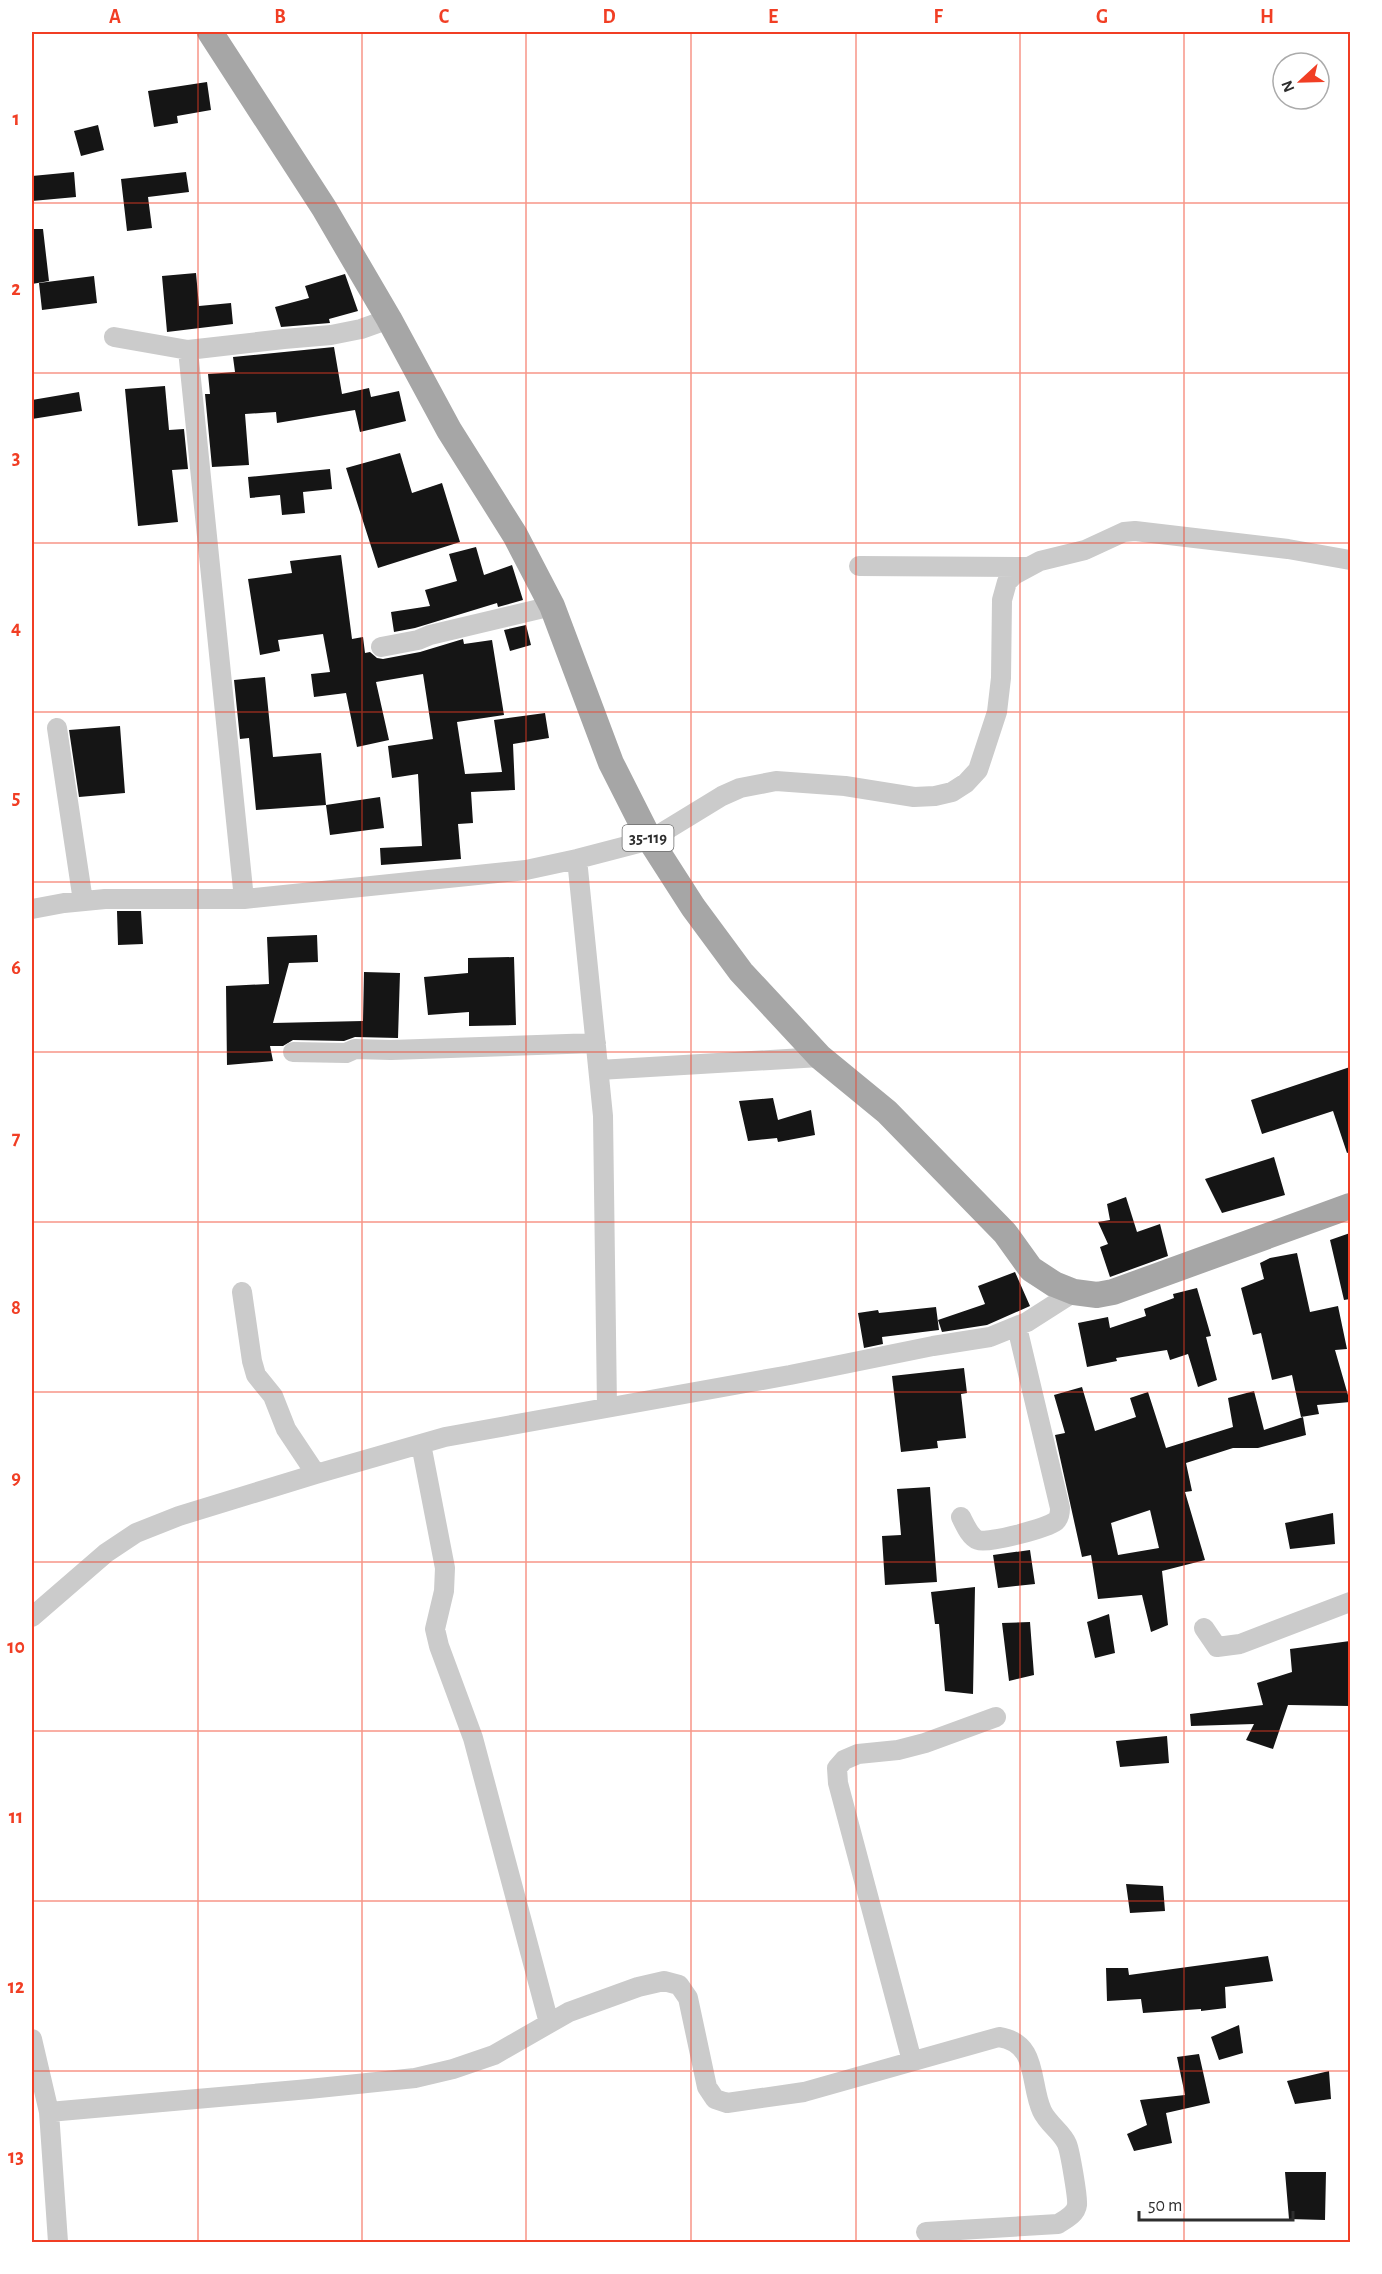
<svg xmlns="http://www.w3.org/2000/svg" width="1382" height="2274" font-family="'Alegreya Sans',sans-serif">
  <rect width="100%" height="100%" fill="#fff"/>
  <path fill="#151515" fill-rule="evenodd" d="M207,82L211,110L177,116L178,123L154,127L148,91Z
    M98,125L104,150L81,156L74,131Z
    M74,172L76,197L32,201V176Z
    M186,172L189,192L148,197L152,228L127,231L121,179Z
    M32,229H43L49,281L32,284Z
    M196,273L199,306L231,303L233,324L167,332L162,276Z
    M345,274L358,311L329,319L330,323L281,327L275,307L309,298L305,286Z
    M94,276L97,303L42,310L39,283Z
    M334,347L342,394L369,388L371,397L399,391L406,421L360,432L355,410L277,423L276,412L245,414L249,465L212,467L205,394H210L208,374L235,372L233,357Z
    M165,386L169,430L184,429L188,469L172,470L178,522L138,526L125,389Z
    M79,392L82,411L32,419V400Z
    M400,453L412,493L442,483L460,542L378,568L346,468Z
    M330,469L332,489L303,492L305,513L282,515L280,495L250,498L248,477Z
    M476,547L484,575L512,565L523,600L498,607L497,603L415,628L394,632L391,612L430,606L425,590L457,581L449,554Z
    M341,555L352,639L363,637L365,653L370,652L377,658L383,659L420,652L463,639L464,644L492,640L504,715L457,722L465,774L502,772L494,720L545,713L549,738L513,744L515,790L471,792L473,823L458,824L461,859L381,865L380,848L422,846L418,774L392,778L388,746L433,739L423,674L376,682L389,740L357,747L346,693L314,697L311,674L330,672L323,634L278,640L280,651L260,655L248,579L292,573L290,561Z
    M526,625L531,645L510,651L504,630Z
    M265,677L273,757L321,753L326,805L256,810L249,738L240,739L234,680Z
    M120,726L125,793L79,797L69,730Z
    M380,797L384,828L330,835L326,805Z
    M117,911H141L143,944L118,945Z
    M317,935L318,962L289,963L273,1023L363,1021L364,972L400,973L398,1038L355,1037L344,1041L293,1040L283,1046H270L273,1061L227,1065L226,986L269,984L267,937Z
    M514,957L516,1025L469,1026V1012L428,1015L424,977L468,973V958Z
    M1350,1067V1152L1347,1153L1333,1111L1262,1134L1251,1100Z
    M773,1098L778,1120L811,1110L815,1135L778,1142L777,1138L748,1141L739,1101Z
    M1274,1157L1285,1195L1222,1213L1205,1179Z
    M1126,1197L1137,1232L1160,1224L1168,1256L1110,1277L1100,1247L1108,1244L1098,1222L1110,1220L1107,1204Z
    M1350,1233V1299L1344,1300L1330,1240Z
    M1297,1253L1310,1312L1338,1306L1347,1349L1335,1350L1350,1402L1317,1405L1319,1414L1301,1417L1292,1375L1272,1380L1261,1333L1253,1335L1241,1288L1264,1279L1260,1263L1270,1258Z
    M1015,1272L1030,1306L987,1325L942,1332L938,1320L985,1304L978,1286Z
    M1197,1288L1211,1336L1206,1337L1217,1380L1198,1387L1188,1354L1170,1360L1167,1350L1116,1358L1117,1361L1087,1367L1078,1323L1108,1317L1110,1328L1146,1316L1144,1309L1174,1298L1173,1294Z
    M936,1307L939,1330L882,1337L883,1344L864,1348L858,1313L878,1310L879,1313Z
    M964,1368L967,1393L961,1394L966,1438L937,1441L938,1448L901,1452L892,1376Z
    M1082,1387L1095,1431L1136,1417L1130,1398L1148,1392L1166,1448L1233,1427L1228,1398L1254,1391L1264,1430L1303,1417L1306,1435L1258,1448H1233L1186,1463L1192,1491L1185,1492L1205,1560L1162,1571L1168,1625L1151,1632L1142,1595L1098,1599L1091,1555L1082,1557L1055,1435L1065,1433L1054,1395ZM1150,1510L1159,1548L1118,1555L1111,1523Z
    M930,1487L937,1582L885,1585L882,1536L901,1535L897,1489Z
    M1333,1513L1335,1544L1290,1549L1285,1523Z
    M1030,1550L1035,1584L998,1588L993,1555Z
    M975,1587L973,1694L945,1691L939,1624H935L931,1592Z
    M1109,1614L1115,1653L1095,1658L1087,1622Z
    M1030,1622L1034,1675L1009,1681L1002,1623Z
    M1350,1641V1706L1288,1705L1273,1749L1246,1740L1254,1724L1191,1726L1190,1714L1263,1705L1257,1683L1292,1672L1290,1649Z
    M1167,1736L1169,1763L1120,1767L1116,1741Z
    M1126,1884L1163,1886L1165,1911L1130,1913Z
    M1268,1956L1273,1981L1225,1987L1226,2008L1201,2011V2009L1143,2013L1141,1999L1107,2001L1106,1968H1128L1129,1975Z
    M1239,2025L1243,2053L1219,2060L1211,2037Z
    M1199,2054L1210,2103L1166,2113L1172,2143L1134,2151L1127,2134L1147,2125L1140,2100L1185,2095L1177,2057Z
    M1329,2071L1331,2099L1295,2104L1287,2081Z
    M1285,2172H1326L1325,2220L1289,2219Z"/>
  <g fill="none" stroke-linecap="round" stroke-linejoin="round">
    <path stroke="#cbcbcb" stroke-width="20" d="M114,337L188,350L284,339L331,335L361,329L389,319
      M188,350L244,899
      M859,566L1026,567
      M381,647L418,640L430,635L552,606
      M57,728L83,901
      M577,859L603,1116L607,1407
      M32,909L64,903L105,899H244L526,870L577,859L650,840L722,796L740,788L776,781L845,786L914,797L935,796L952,792L966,783L978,770L997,712L1001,678L1002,600L1007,582L1014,575L1040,561L1085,550L1124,532L1135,531L1288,549L1350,560
      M293,1052L346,1053L355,1049L391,1050L596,1043
      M599,1070L820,1057
      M242,1292L252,1361L256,1375L273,1396L286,1429L316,1474
      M421,1444L445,1568L444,1591L435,1629L439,1646L473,1738L549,2023
      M961,1517C965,1525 970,1537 978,1540C988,1544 1047,1528 1056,1521C1059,1518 1060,1512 1060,1508L1017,1327
      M32,1617L106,1553L136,1533L179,1516L316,1474L445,1437L790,1375L933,1346L990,1337L1027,1322L1074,1292
      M1204,1628L1217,1647L1240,1644L1350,1602
      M32,2039L49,2112L58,2242
      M912,2061L838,1783L837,1768L844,1760L858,1754L898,1750L925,1743L996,1717
      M49,2112L309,2089L415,2078L453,2069L494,2055L569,2012L638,1987L664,1981L679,1985L688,1998L707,2087L715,2099L727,2103L804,2092L999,2037C1039,2043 1029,2083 1042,2111C1048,2124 1062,2132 1067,2144C1070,2151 1078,2198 1077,2205C1076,2214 1066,2219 1058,2224L926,2232"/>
    <path stroke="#a6a6a6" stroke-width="26" d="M210,32L324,208L389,319L449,430L515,535L552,606L611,763L650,840L693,907L741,972L820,1057L887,1112L1005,1233L1031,1269L1054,1284L1074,1292L1097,1295L1113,1292L1350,1206"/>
  </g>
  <path fill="none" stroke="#f13e24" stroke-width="1.5" stroke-opacity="0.55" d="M198,32V2242M362,32V2242M526,32V2242M691,32V2242M856,32V2242M1020,32V2242M1184,32V2242M32,203H1350M32,373H1350M32,543H1350M32,712H1350M32,882H1350M32,1052H1350M32,1222H1350M32,1392H1350M32,1562H1350M32,1731H1350M32,1901H1350M32,2071H1350"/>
  <g text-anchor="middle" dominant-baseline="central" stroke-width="6" stroke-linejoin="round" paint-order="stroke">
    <rect fill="#fff" stroke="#6d6d6d" stroke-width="1.5" x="622.5" y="825" width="51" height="26" rx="4.5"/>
    <g font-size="16" font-weight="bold" fill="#2e2e2e">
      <text x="648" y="838">35-119</text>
    </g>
  </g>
  <rect width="1382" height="2274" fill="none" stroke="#ffffff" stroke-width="66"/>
  <g transform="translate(1301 81) rotate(248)"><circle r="28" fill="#ffffff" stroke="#ababab" stroke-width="1.5"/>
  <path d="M0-4.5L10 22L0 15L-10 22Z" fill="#f13e24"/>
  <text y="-9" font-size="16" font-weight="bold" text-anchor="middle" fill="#2e2e2e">N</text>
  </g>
  <path d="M1139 2211v9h154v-9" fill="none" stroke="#2e2e2e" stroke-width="3"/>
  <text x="1148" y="2211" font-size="18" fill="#2e2e2e" stroke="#ffffff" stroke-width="4.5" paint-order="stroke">50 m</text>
  <rect x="33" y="33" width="1316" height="2208" fill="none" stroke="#f13e24" stroke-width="2"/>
  <g font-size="20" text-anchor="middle" font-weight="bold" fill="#f13e24">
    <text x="115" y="23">A</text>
    <text x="280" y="23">B</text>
    <text x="444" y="23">C</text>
    <text x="609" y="23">D</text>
    <text x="773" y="23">E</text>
    <text x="938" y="23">F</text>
    <text x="1102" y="23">G</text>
    <text x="1267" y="23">H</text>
    <text x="16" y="125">1</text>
    <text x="16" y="295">2</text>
    <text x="16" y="464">3</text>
    <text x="16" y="634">4</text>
    <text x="16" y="804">5</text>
    <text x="16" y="974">6</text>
    <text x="16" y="1144">7</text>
    <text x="16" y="1314">8</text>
    <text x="16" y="1484">9</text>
    <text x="16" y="1653">10</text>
    <text x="16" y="1823">11</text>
    <text x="16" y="1993">12</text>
    <text x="16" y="2163">13</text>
  </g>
</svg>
